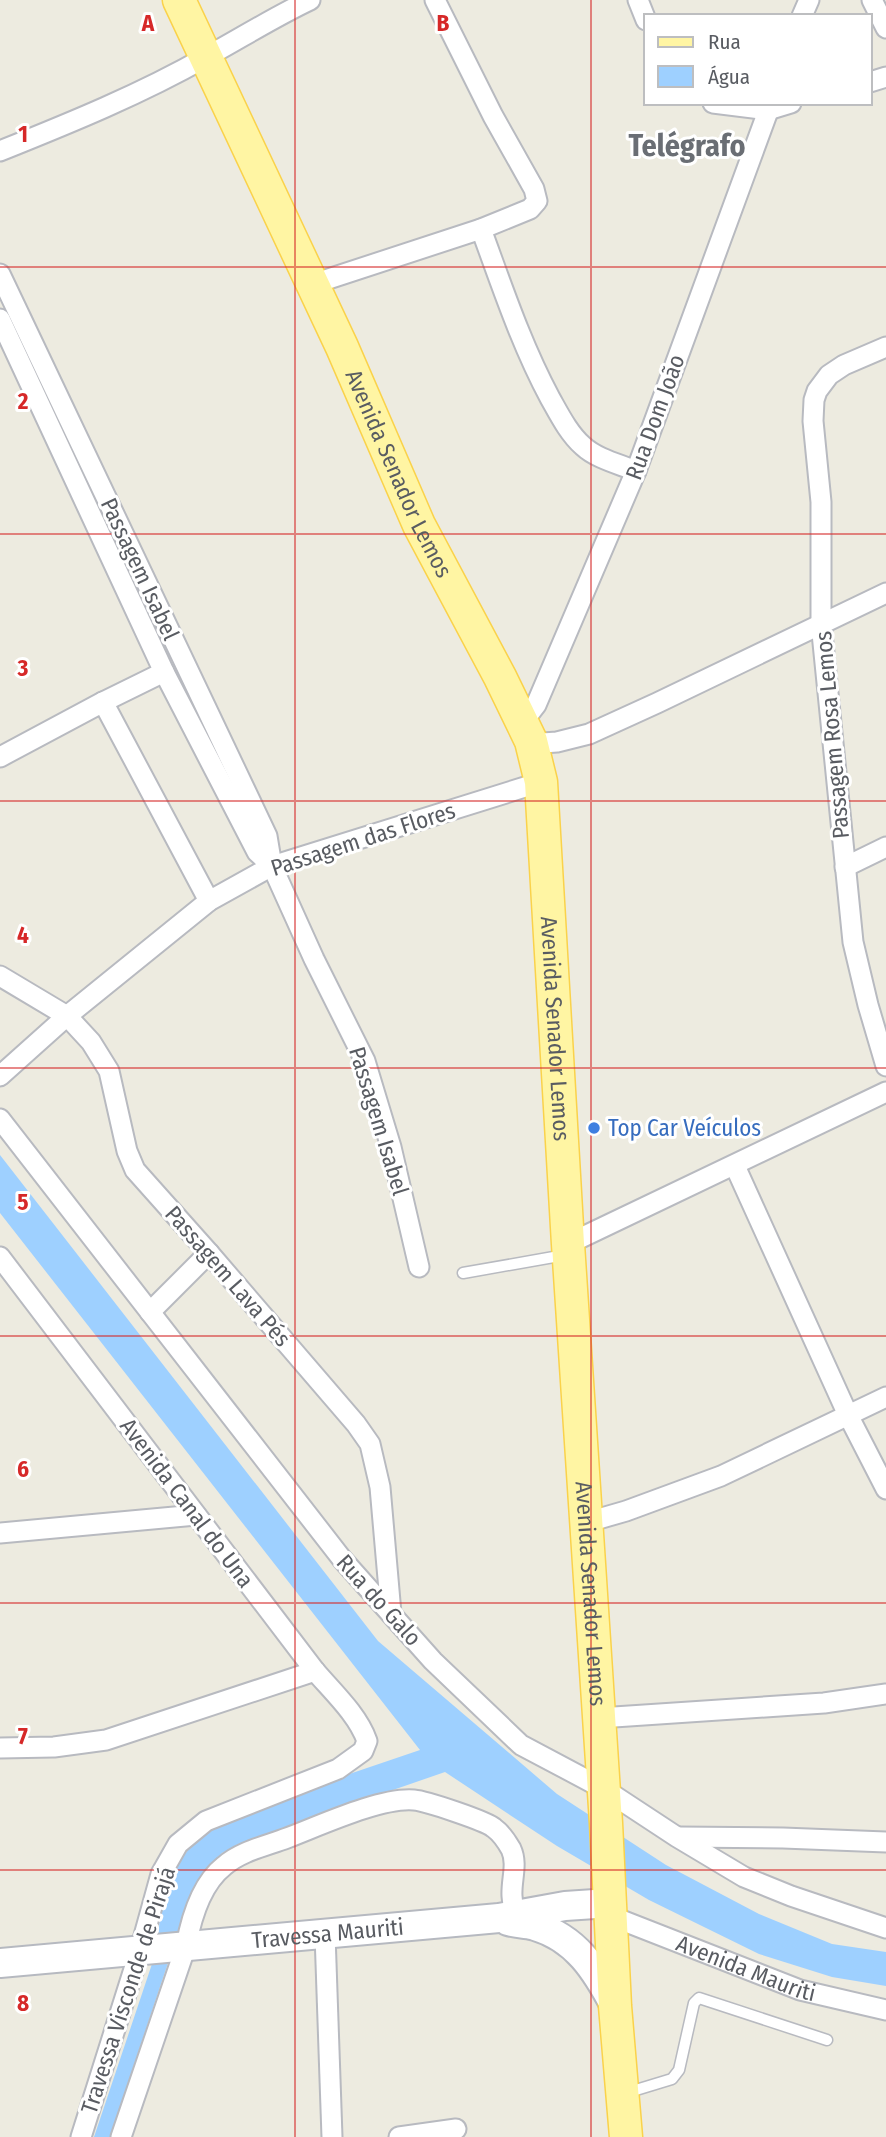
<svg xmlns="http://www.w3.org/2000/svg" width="886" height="2137" font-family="'Fira Sans Condensed',sans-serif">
  <rect width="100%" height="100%" fill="#edebe0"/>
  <path fill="#9ed0ff" d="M0,1155L378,1641L557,1794L666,1865L759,1914L832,1944L886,1952V1986L832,1977L759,1954L649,1900L557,1846L445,1772L257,1837L222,1853L202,1874L191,1894L110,2137H94L157,1949L161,1905L177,1864L200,1835L224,1822L314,1786L420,1750L0,1213Z"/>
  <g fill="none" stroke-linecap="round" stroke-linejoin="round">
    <g stroke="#b8bac0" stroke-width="13">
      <path id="service" d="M463,1273L565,1255
        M626,2093L672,2079L679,2070L694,2003L699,1998L827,2040"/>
    </g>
    <g stroke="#b8bac0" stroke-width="23">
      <g id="minor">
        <path d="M638,0L646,20"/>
        <path d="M872,0L886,28"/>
        <path d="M802,16L809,0"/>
        <path d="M870,82L886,77"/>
        <path d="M713,103L768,110L791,103"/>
        <path d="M0,151C70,123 141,94 206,57C241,38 274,17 310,0"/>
        <path d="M481,229C502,286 521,344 550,398C559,414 569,434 583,446C597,459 619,464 636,471"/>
        <path d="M0,274L267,836L272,866L314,959L365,1061L391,1147L419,1267"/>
        <path d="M313,284L481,229L530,209L537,201L534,189L493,116L435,0"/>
        <path d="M0,319L164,672L257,852L272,866"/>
        <path d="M886,347L844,365L829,375L817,391L814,400L813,421L821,502V623L853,942L868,1005L886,1066"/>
        <path d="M103,702L209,901"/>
        <path d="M522,723L536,705L636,471L771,103"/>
        <path d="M531,741L543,743L557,742L589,734L657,703L886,593"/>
        <path d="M0,757L103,702L164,672"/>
        <path d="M845,867L886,847"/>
        <path d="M0,976L67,1016L91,1042L109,1071L127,1151L135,1170L209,1253L356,1424L370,1444L380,1487L391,1613"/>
        <path d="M0,1076L67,1016L209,901L272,866L541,782"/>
        <path d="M0,1119L342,1559L433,1661L521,1745L604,1789L677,1837L744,1877L791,1896L886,1928"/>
        <path d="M735,1166L848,1415L886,1489"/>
        <path d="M568,1244L886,1092"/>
        <path d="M0,1257L315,1671C333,1692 358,1715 367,1741L363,1751L338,1769L206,1821L178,1844L161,1874L140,1950L81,2137"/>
        <path d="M150,1312L209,1253"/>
        <path d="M588,1522L626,1511L721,1476L886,1397"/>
        <path d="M0,1533L196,1515"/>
        <path d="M599,1718L824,1703L886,1694"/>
        <path d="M0,1748L54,1747L106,1740L315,1671"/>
        <path d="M679,1837L783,1838L886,1842"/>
        <path id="s1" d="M611,1916L800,1990L886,2010"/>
        <path d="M325,1934L332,2137"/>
        <path d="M121,2137L186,1946C191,1919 201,1884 224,1866C241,1851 266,1846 287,1838C319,1826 381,1797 414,1800C426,1801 486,1821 494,1828C501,1833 507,1842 511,1849C518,1864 511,1880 512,1896C513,1905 514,1914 514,1923"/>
        <path d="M399,2137L456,2129"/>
      </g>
    </g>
    <g stroke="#b6b9c0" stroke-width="32">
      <g id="secondary">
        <path d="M508,1921C517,1924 527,1923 535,1926C576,1938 596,1970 615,2006"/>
        <path id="s2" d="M0,1963L499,1918L565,1906L610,1903"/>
      </g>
    </g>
    <g stroke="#fad24b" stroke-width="35">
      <g id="primary">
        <path id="s3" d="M179,0L342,347L419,525L500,677L531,741L541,782L568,1244L606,1823L615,2006L626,2137"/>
      </g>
    </g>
    <use href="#service" stroke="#fff" stroke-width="10"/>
    <use href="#minor" stroke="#fff" stroke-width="19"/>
    <use href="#secondary" stroke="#fff" stroke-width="28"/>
    <use href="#primary" stroke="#fff5a3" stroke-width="32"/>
  </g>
  <path fill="none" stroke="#d62828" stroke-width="2" stroke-opacity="0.55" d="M295,0V2137M591,0V2137M0,267H886M0,534H886M0,801H886M0,1068H886M0,1336H886M0,1603H886M0,1870H886"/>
  <circle fill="#3f7fe0" stroke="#fff" stroke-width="2.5" cx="594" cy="1128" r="7"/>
  <g text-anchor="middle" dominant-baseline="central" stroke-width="6" stroke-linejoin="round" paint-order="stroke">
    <g font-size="23" fill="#595c62" stroke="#fff">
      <text transform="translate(655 417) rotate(-70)">Rua Dom João</text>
      <text stroke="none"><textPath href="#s3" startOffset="522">Avenida Senador Lemos</textPath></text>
      <text transform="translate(140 569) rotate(65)">Passagem Isabel</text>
      <text transform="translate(832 735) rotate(-95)">Passagem Rosa Lemos</text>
      <text transform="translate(363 839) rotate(-18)">Passagem das Flores</text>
      <text stroke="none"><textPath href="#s3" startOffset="1110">Avenida Senador Lemos</textPath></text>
      <text transform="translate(379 1121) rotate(73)">Passagem Isabel</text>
      <text transform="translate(228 1276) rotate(49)">Passagem Lava Pés</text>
      <text transform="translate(187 1503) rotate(53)">Avenida Canal do Una</text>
      <text stroke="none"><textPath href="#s3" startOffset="1676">Avenida Senador Lemos</textPath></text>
      <text transform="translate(379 1600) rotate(48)">Rua do Galo</text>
      <text stroke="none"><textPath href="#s2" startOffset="329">Travessa Mauriti</textPath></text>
      <text stroke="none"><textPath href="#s1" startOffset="145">Avenida Mauriti</textPath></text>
      <text transform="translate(128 1990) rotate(-72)">Travessa Visconde de Pirajá</text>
    </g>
    <g font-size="23" fill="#366cbe" stroke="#fff" text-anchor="start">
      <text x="608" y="1128">Top Car Veículos</text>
    </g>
    <g font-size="30" font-weight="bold" fill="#6a6e74" stroke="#fff">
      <text x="687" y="146">Telégrafo</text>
    </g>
  </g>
  <g font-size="23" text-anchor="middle" font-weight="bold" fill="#d62828" stroke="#fff" stroke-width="6" stroke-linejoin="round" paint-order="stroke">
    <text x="148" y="31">A</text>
    <text x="443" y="31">B</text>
    <text x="23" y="142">1</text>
    <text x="23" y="409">2</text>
    <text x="23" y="676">3</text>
    <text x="23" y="943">4</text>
    <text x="23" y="1210">5</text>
    <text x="23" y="1477">6</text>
    <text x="23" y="1744">7</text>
    <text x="23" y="2011">8</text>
  </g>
  <rect x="644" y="14" width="228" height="91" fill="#ffffff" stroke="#bdbec0" stroke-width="2"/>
  <rect x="658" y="37" width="35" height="10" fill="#fff5a3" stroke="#bdbec0" stroke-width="2"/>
  <text x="708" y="49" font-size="21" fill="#595c62">Rua</text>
  <rect x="658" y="66" width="35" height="21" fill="#9ed0ff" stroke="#bdbec0" stroke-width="2"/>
  <text x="708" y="84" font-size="21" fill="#595c62">Água</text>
</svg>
